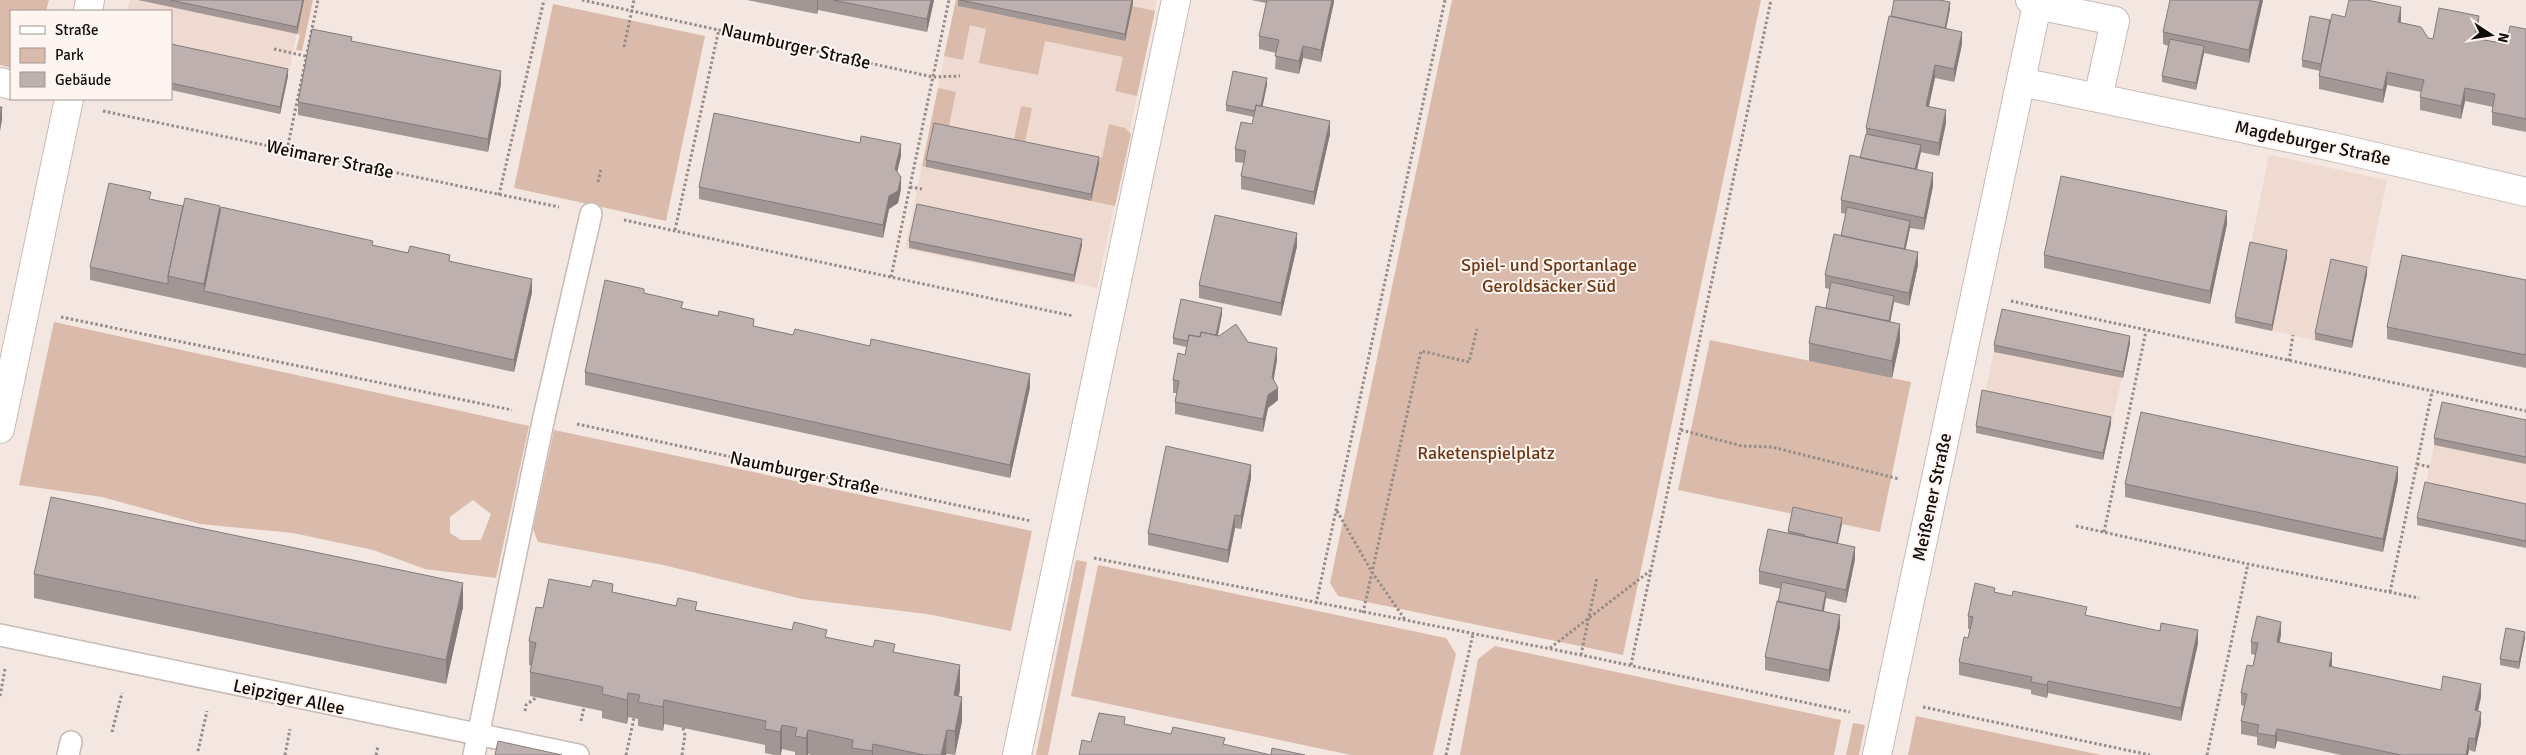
<svg xmlns="http://www.w3.org/2000/svg" width="2526" height="755" font-family="Signika,sans-serif">
  <rect width="100%" height="100%" fill="#f4e7e1"/>
  <path fill="#eedad0" d="M130,0H304L280,114L171,90V11H127Z
    M956,0H1157L1097,288L905,249Z
    M2269,155L2387,180L2352,348L2235,323Z
    M2002,316L2130,343L2103,460L1976,433Z
    M2442,409L2526,426V548L2417,525Z"/>
  <path fill="#dabbab" fill-rule="evenodd" d="M0,0H49L46,11H11V68L0,65Z
    M304,0H313L302,51L296,50L300,35L297,34Z
    M956,0H959L958,6L1124,41L1132,6L1155,11L1137,96L1115,91L1123,57L1045,41L1038,75L979,63L986,29L970,25L963,60L944,56Z
    M1452,0H1761L1623,655L1338,596L1330,583Z
    M553,4L705,36L666,221L514,188Z
    M938,88L956,92L949,126L1014,140L1021,106L1032,108L1025,142L1102,158L1109,124L1125,128L1131,134L1115,206L1091,201L1099,164L934,130L926,167L922,166Z
    M54,322L529,426L496,578L425,569L373,550L293,533L200,524L102,497L19,485ZM473,500L491,514L481,540H461L450,533V517Z
    M1710,340L1911,382L1880,532L1678,490Z
    M554,430L1032,531L1011,631L927,614L802,599L663,565L538,542L533,529Z
    M1076,560L1087,562L1048,755H1036Z
    M1098,565L1446,638L1456,654L1433,755H1351L1071,696Z
    M1495,646L1841,720L1834,755H1460L1478,659Z
    M1916,716L2101,755H1908Z
    M1853,723L1865,725L1859,755H1846Z"/>
  <g fill="none" stroke-linecap="round" stroke-linejoin="round">
    <g stroke="#c7bbb5" stroke-width="24">
      <path id="lane" d="M0,635L578,755
        M68,755L71,742
        M474,755L544,417L591,214"/>
    </g>
    <g stroke="#c7bbb5" stroke-width="30">
      <path id="street" d="M2030,0L2037,5L2115,21L2098,98
        M88,11L90,0
        M0,82L11,85
        M2021,82L2333,147L2526,192
        M0,429L69,99
        M1017,755L1176,0
        M1877,755L2037,5"/>
    </g>
    <path stroke="#958b87" stroke-width="3" stroke-dasharray="2.5 2.5" stroke-linecap="butt" d="M582,0L933,77L960,76
      M624,47L634,0
      M274,49L305,56
      M103,111L559,207
      M287,150L318,0
      M598,182L601,169
      M910,187L922,189
      M499,195L544,0
      M624,220L1073,316
      M675,230L719,29
      M891,277L949,0
      M2011,301L2526,411
      M61,317L512,410
      M2289,361L2293,335
      M577,424L1031,521
      M1681,430L1742,446L1772,447L1899,479
      M2417,464L2430,467
      M1337,511L1372,572L1406,621
      M2076,526L2248,564L2419,598
      M2104,532L2146,331
      M1094,558L1581,655L1850,712
      M2390,592L2432,392
      M1316,604L1445,0
      M1363,613L1421,351L1469,362L1477,329
      M1550,648L1650,571
      M1581,655L1597,578
      M1631,665L1771,0
      M0,696L5,669
      M1923,707L2150,755
      M525,711L526,705L537,697
      M581,721L584,707
      M112,732L122,693
      M198,751L207,711
      M285,755L290,729
      M376,755L378,746
      M626,755L634,718
      M682,755L685,735L683,728
      M1446,755L1473,634
      M2207,755L2248,564"/>
    <use href="#lane" stroke="#fff" stroke-width="21"/>
    <use href="#street" stroke="#fff" stroke-width="28"/>
  </g>
  <path fill="#a39796" d="M138,0H304L297,34Z
    M747,0H934L927,32L818,10L817,14Z
    M958,0H1133V3L1125,41L958,6Z
    M1251,0H1334L1321,62L1303,58L1299,74L1275,69L1276,53L1259,49V36L1266,3Z
    M2263,0L2249,63L2204,53L2196,90L2162,82V76L2168,46L2163,44V32Z
    M1950,9L1946,28L1962,44L1954,82L1935,78L1929,106L1946,123L1939,156L1920,152L1917,170L1933,186L1924,230L1910,228L1905,250L1918,265L1909,306L1894,302L1890,322L1900,341L1892,378L1809,361V343L1826,308L1830,289L1825,288V275L1841,236L1846,214L1841,213V200L1860,158L1866,134V128Z
    M2345,17L2401,20L2400,22L2428,38L2433,39L2479,29L2477,39L2506,44L2526,29V132L2492,125V112L2493,107L2465,101L2461,119L2420,110V97L2421,92L2387,85L2383,103L2319,89V76L2320,71L2302,67V60L2330,20Z
    M352,41L501,84L488,152L298,115V102Z
    M171,44L288,76L280,114L171,90Z
    M1267,85L1262,106L1330,134L1314,205L1241,189V176L1244,163L1235,162V149L1252,124L1254,117L1226,111V105Z
    M901,156L897,172L901,189L898,203L889,209L883,238L699,199V187Z
    M926,160L1099,164L1091,201L926,167Z
    M151,199L220,214L450,261L532,292L514,372L90,280V267Z
    M2227,224L2210,304L2044,268V255Z
    M909,241L1082,245L1074,282L909,248Z
    M1297,246L1281,316L1199,298V285Z
    M2287,257L2272,331L2235,323V317Z
    M2367,274L2352,348L2315,340V333Z
    M2526,280V368L2387,339V327Z
    M644,294L683,308L754,326L793,335L870,346L1030,387L1010,478L585,385V372Z
    M1222,314L1218,336L1248,342L1277,360L1273,380L1278,400L1268,408L1263,432L1175,414V402L1177,393H1173V380L1185,355L1186,347L1173,344V338Z
    M2130,343L2123,378L1994,352V345Z
    M2526,420V464L2434,445V438Z
    M2111,424L2103,460L1976,433V426Z
    M1251,478L1241,529L1235,528L1228,563L1148,545V533Z
    M2398,480L2383,552L2125,497V484Z
    M2526,504V548L2417,525V518Z
    M1842,524L1838,543L1855,559L1846,603L1826,598L1824,611L1840,627L1829,682L1765,670V657L1781,589L1759,584V571L1788,533V531Z
    M34,574L463,607L446,684L34,598Z
    M613,592L895,652L960,689L959,696L962,721L955,755L947,754L946,755H811L808,754V755H795V752L782,749L781,755H774L765,753V745L664,724L663,731L638,726V719L628,717L627,724L602,718V711L530,696V672L531,666L529,665V641L543,608Z
    M1995,592L2087,616L2198,643L2181,721L2048,693L2047,698L2031,694V690L1959,675V662L1968,638L1970,629H1968V616Z
    M2281,634L2280,642L2331,667L2441,690L2481,697L2478,711L2481,724L2475,752L2469,750L2468,755H2341L2277,741L2275,749L2257,745V737L2241,734V721L2244,706L2241,705V693L2253,666L2255,655L2251,654V642Z
    M2525,638L2519,669L2500,665V659Z"/>
  <path fill="#847b7a" d="M303,0H304L297,34V27Z
    M817,0H818V10L817,14Z
    M931,0H934L927,32V19Z
    M1132,0H1133V3L1125,41V34Z
    M1332,0H1334V2L1321,62V50Z
    M2260,0H2263L2249,63V50Z
    M1950,2V9L1944,40V33Z
    M2401,7V20L2398,34V22Z
    M2479,16V29L2474,51V38Z
    M1962,32V44L1954,82V69Z
    M1303,46V58L1299,74V61Z
    M2204,46V53L2196,90V83Z
    M1935,65V78L1926,119V106Z
    M288,69V76L280,114V107Z
    M501,71V84L488,152V139Z
    M2387,72V85L2383,103V90Z
    M1267,78V85L1260,119V112Z
    M2465,88V101L2461,119V106Z
    M2,107V120L0,131V119Z
    M1946,110V123L1939,156V143Z
    M1330,121V134L1314,205V192Z
    M901,144V156L895,181V169Z
    M1921,145V152L1914,182V175Z
    M1099,157V164L1091,201V194Z
    M1933,173V186L1924,230V218Z
    M901,177V189L898,203L889,209L883,238V225L889,196Z
    M220,206V227L204,291V284Z
    M2227,211V224L2210,304V291Z
    M1910,221V228L1903,262V255Z
    M1297,233V246L1281,316V303Z
    M1082,239V245L1074,282V275Z
    M2287,250V257L2272,331V325Z
    M1918,252V265L1909,306V293Z
    M2367,267V274L2352,348V341Z
    M532,279V292L514,372V360Z
    M1894,296V302L1887,338V331Z
    M1222,308V314L1215,348V341Z
    M1900,324V341L1892,378V361Z
    M2130,336V343L2123,378V372Z
    M1277,348V360L1272,390V377Z
    M1030,374V387L1010,478V465Z
    M1278,388V400L1268,408L1263,432V419L1268,395Z
    M2111,417V424L2103,460V453Z
    M1251,465V478L1241,529V516Z
    M2398,467V480L2383,552V539Z
    M1235,515V528L1228,563V550Z
    M1842,518V524L1835,556V549Z
    M1855,547V559L1846,603V590Z
    M463,583V607L446,684V660Z
    M1826,592V598L1821,623V617Z
    M1840,615V627L1829,682V670Z
    M2281,622V634L2277,654V642Z
    M2198,630V643L2181,721V708Z
    M2525,632V638L2519,669V662Z
    M2332,653V666L2329,679V666Z
    M960,665V689L954,719V695Z
    M2048,681V693L2047,698V685Z
    M2481,684V697L2475,723V710Z
    M628,693V717L627,724V700Z
    M962,697V721L955,755V731Z
    M664,700V724L663,731V707Z
    M2481,712V724L2475,752V739Z
    M782,725V749L780,755V732Z
    M2277,729V741L2275,749V736Z
    M808,730V755H806V738Z
    M947,730L946,755H941Z
    M2469,738V750L2468,755H2466Z
    M873,744V755H872V751Z"/>
  <path fill="#bdb0af" stroke="#847b7a" d="M170,0H303L297,27Z
    M833,0H931L927,19Z
    M960,0H1132L1125,34Z
    M1267,0H1332L1321,50L1303,46L1299,61L1275,56L1279,40L1259,36Z
    M1894,0H1939L1950,2L1945,28L1891,16Z
    M2170,0H2260L2249,50L2163,32Z
    M2349,0H2367L2401,7L2398,22L2421,27L2428,38L2433,39L2439,8L2479,16L2474,38L2506,44L2510,26L2526,29V119L2492,112L2495,94L2465,88L2461,106L2420,97L2424,80L2387,72L2383,90L2319,76L2332,14L2345,17Z
    M1889,16L1962,32L1954,69L1935,65L1926,106L1946,110L1939,143L1866,128Z
    M2310,16L2330,20L2321,64L2302,60Z
    M312,29L352,37L351,41L501,71L488,139L298,102Z
    M2170,39L2204,46L2196,83L2162,76Z
    M171,44L288,69L280,107L171,83Z
    M1233,71L1267,78L1261,106L1256,105L1255,111L1226,105Z
    M1256,105L1330,121L1314,192L1241,176L1246,151L1235,149L1241,122L1252,124Z
    M0,107H2L0,119Z
    M714,113L860,143L861,136L901,144L895,169L901,177L898,191L889,196L883,225L699,187Z
    M934,123L1099,157L1091,194L926,160Z
    M1866,134L1921,145L1915,169L1860,158Z
    M1850,155L1933,173L1924,218L1841,200Z
    M2061,176L2227,211L2210,291L2044,255Z
    M109,183L151,192L149,199L183,206L168,276V284L90,267Z
    M185,198L220,206L204,284L168,276Z
    M917,204L1082,239L1074,275L909,241Z
    M221,207L373,241L372,245L408,253L410,246L450,255L449,261L532,279L514,360L204,291Z
    M1847,207L1910,221L1904,249L1841,236Z
    M1215,215L1297,233L1281,303L1199,285Z
    M1834,234L1918,252L1909,293L1825,275Z
    M2250,242L2287,250L2272,325L2235,317Z
    M2402,255L2526,280V355L2387,327Z
    M2331,259L2367,267L2352,341L2315,333Z
    M605,280L644,289V293L683,302L681,308L718,316L719,311L754,319L753,326L793,335L795,329L870,346L871,339L1030,374L1010,465L585,372Z
    M1831,282L1894,296L1889,321L1826,308Z
    M1181,299L1222,308L1216,335L1201,332L1200,337L1189,335L1188,341L1173,338Z
    M1816,306L1900,324L1892,361L1809,343Z
    M2002,309L2130,336L2123,372L1994,345Z
    M1236,324L1248,342L1277,348L1272,377L1278,388L1268,395L1263,419L1175,402L1179,381L1173,380L1178,353L1185,355L1189,335L1200,337L1201,332L1219,336Z
    M1982,390L2111,417L2103,453L1976,426Z
    M2442,402L2526,420V457L2434,438Z
    M2141,412L2398,467L2383,539L2125,484Z
    M1166,446L1251,465L1241,516L1235,515L1228,550L1148,533Z
    M2425,482L2526,504V541L2417,518Z
    M51,497L463,583L446,660L34,574Z
    M1793,507L1842,518L1837,543L1804,536L1805,535L1788,531Z
    M1768,529L1855,547L1846,590L1759,571Z
    M549,579L591,587L593,580L613,584L612,592L676,606L678,598L697,602L695,610L792,630L794,622L827,630L825,637L873,647L875,640L895,644L893,652L960,665L954,695L962,697L955,731L947,730L941,755H924L873,744L872,751L852,748L853,740L808,730L806,738L795,736L797,728L782,725L780,732L765,729L766,721L664,700L663,707L638,702L640,695L628,693L627,700L602,694L603,687L530,672L536,643L529,641L536,607L543,608Z
    M1782,582L1826,592L1822,611L1778,602Z
    M1975,583L1995,588L1994,592L2012,596L2013,591L2087,607L2085,615L2160,631L2161,623L2198,630L2181,708L2048,681L2047,685L2031,682L2032,677L1959,662L1964,637L1968,638L1973,617L1968,616Z
    M1777,601L1840,615L1829,670L1765,657Z
    M2257,616L2281,622L2277,642L2332,653L2329,666L2441,690L2443,676L2481,684L2475,710L2481,712L2475,739L2469,738L2466,755H2401L2277,729L2275,736L2257,733L2259,725L2241,721L2247,694L2241,693L2247,665L2253,666L2258,643L2251,642Z
    M2506,628L2525,632L2519,662L2500,659Z
    M1099,713L1125,717L1124,724L1171,734L1173,727L1225,738L1223,744L1271,755L1272,748L1305,755H1079L1082,740L1091,742Z
    M498,741L562,755H495Z"/>
  <g text-anchor="middle" dominant-baseline="central" stroke-width="4" stroke-linejoin="round" paint-order="stroke">
    <g font-size="18" fill="#100c0a" stroke="#fff5f0">
      <text transform="translate(796 46) rotate(13)">Naumburger Straße</text>
      <text transform="translate(2313 143) rotate(12)">Magdeburger Straße</text>
      <text transform="translate(330 159) rotate(12)">Weimarer Straße</text>
      <text transform="translate(805 473) rotate(12)">Naumburger Straße</text>
      <text transform="translate(1932 497) rotate(-78)">Meißener Straße</text>
      <text transform="translate(289 697) rotate(12)">Leipziger Allee</text>
    </g>
    <g font-size="18" fill="#6c3513" stroke="#fff5f0">
      <text x="1549" y="265">Spiel- und Sportanlage<tspan x="1549" dy="21">Geroldsäcker Süd</tspan></text>
      <text x="1486" y="453">Raketenspielplatz</text>
    </g>
  </g>
  <rect x="10" y="10" width="162" height="90" fill="#fff5f0" stroke="#9f9894"/>
  <rect x="20" y="26" width="25" height="8" fill="#ffffff" stroke="#9f9894"/>
  <text x="55" y="35" font-size="15" fill="#100c0a">Straße</text>
  <rect x="20" y="48" width="25" height="15" fill="#dabbab" stroke="#9f9894"/>
  <text x="55" y="60" font-size="15" fill="#100c0a">Park</text>
  <rect x="20" y="72" width="25" height="15" fill="#bdb0af" stroke="#9f9894"/>
  <text x="55" y="85" font-size="15" fill="#100c0a">Gebäude</text>
  <g transform="translate(2491 35) rotate(102)" stroke="#fff5f0" stroke-width="4" paint-order="stroke">
  <path d="M0-4L9 19L0 12L-9 19Z" fill="#100c0a"/>
  <text y="-8" font-size="14" font-weight="bold" text-anchor="middle" fill="#100c0a">N</text>
  </g>
</svg>
